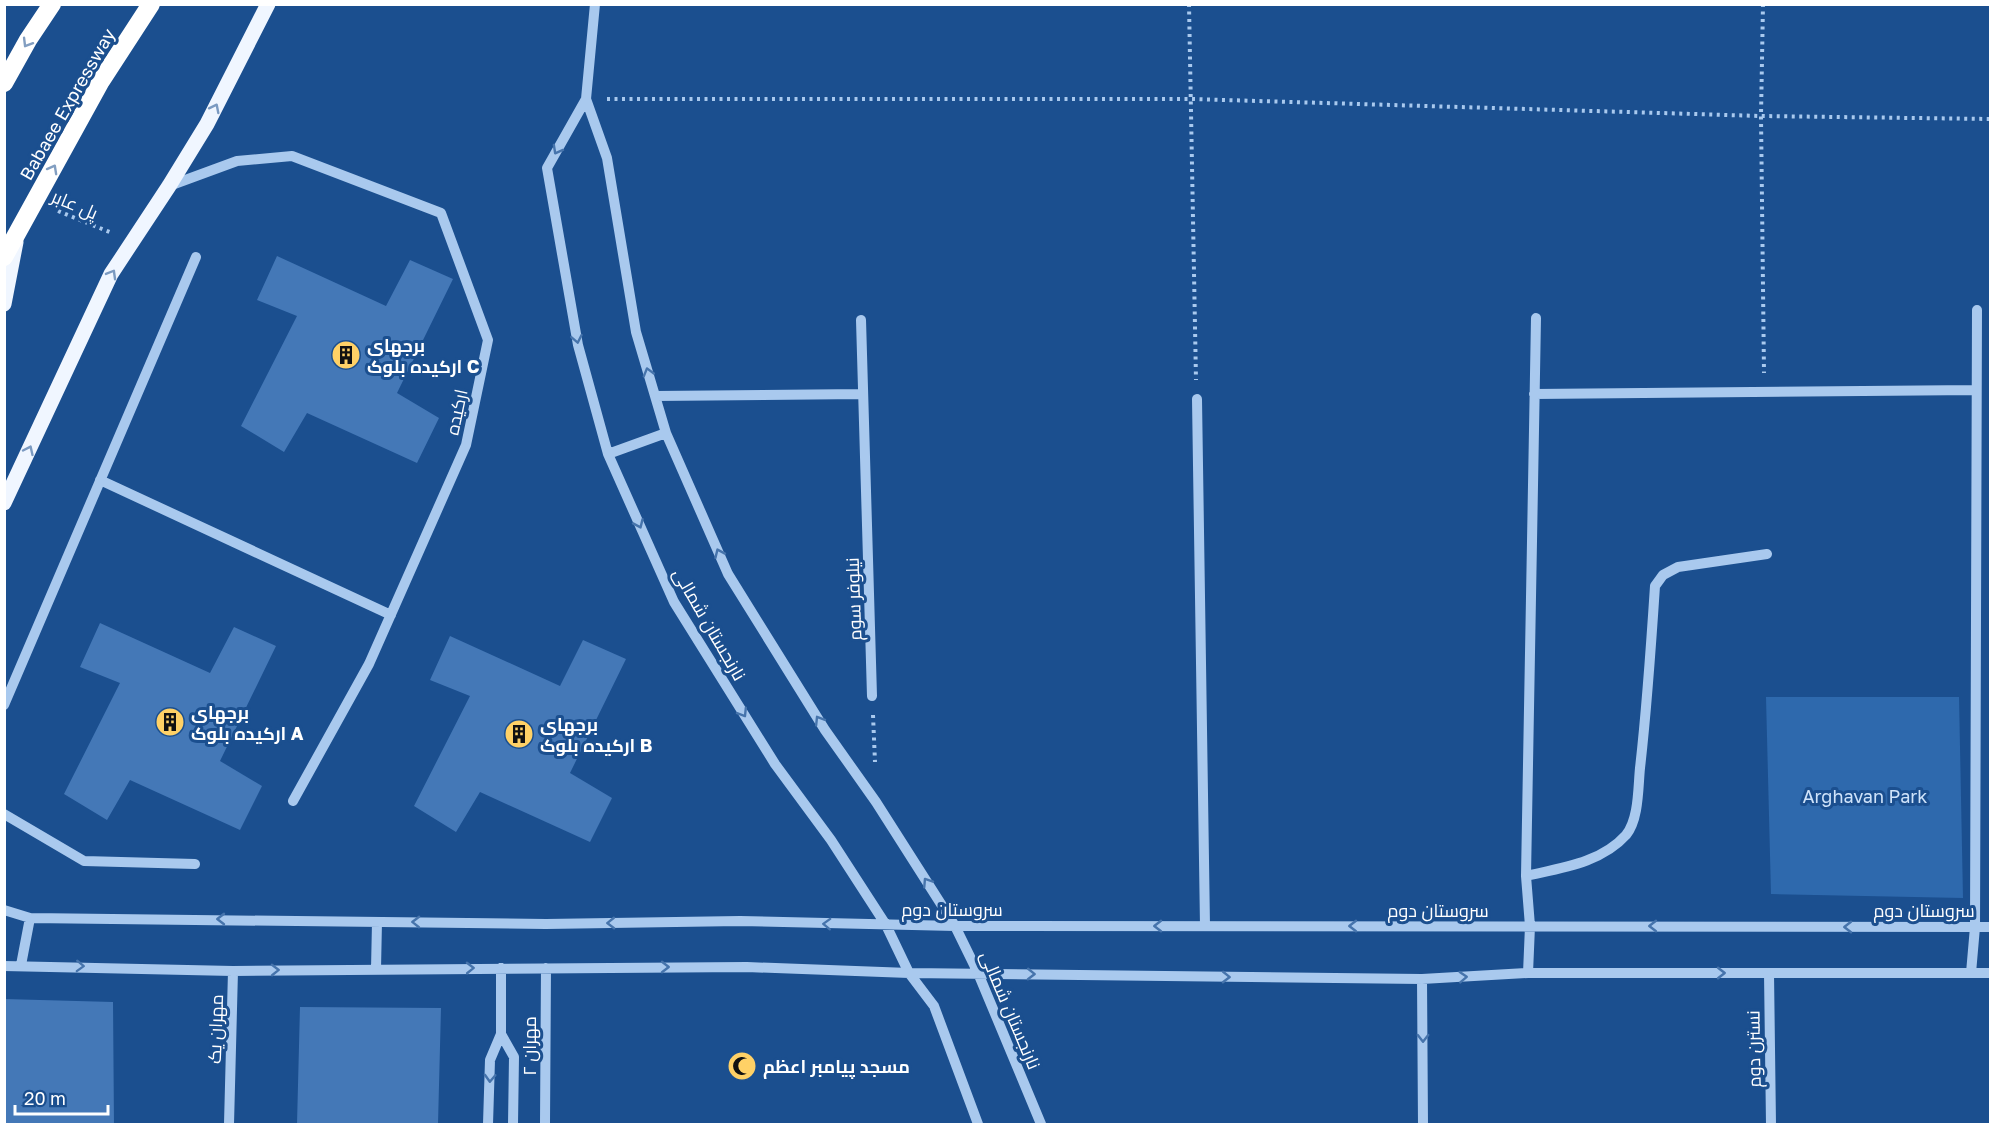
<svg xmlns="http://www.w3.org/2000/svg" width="1995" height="1129" font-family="'Golos Text',Cairo,sans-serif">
  <rect width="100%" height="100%" fill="#1b4f8f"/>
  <path fill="#2e69ad" d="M1766,697H1959L1963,898L1771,894Z"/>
  <path fill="#4478b7" d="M277,256L386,306L410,260L453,279L397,393L439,418L417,463L307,413L284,452L241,426L297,316L257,300Z
    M100,623L210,673L234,627L276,646L220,761L262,786L240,830L130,780L107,820L64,794L120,683L80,667Z
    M450,636L560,686L583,640L626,659L570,773L612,798L590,842L480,792L456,832L414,806L470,696L430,680Z
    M4,999L113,1002L114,1124H4Z
    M300,1007L441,1008L438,1124H297Z"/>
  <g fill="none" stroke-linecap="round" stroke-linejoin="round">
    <path stroke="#a9c9ee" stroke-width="4" stroke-dasharray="3 4.5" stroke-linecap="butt" d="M1189,4L1196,380
      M1763,4L1761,116L1764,373
      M607,99H1191L1761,116L1990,119
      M58,211L112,233
      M873,715L875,762"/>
    <path stroke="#a9c9ee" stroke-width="10" d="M595,4L586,99L547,168L578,345L608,454L674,602L775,764L831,840L886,925L909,973L934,1006L978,1124
      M586,99L607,158L636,332L666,433L728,574L825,730L876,802L955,926L978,973L1041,1124
      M169,186L237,161L292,156L441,213L488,340L466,445L369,664L293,801
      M861,320L872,696
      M1534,394L1976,390
      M655,396L863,394
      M1197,399L1205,926
      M608,454L666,433
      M100,480L391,615
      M4,705L196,257
      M4,814L84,861L195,864
      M1526,876C1561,868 1601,863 1626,835C1639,819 1638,788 1640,768C1647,707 1651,647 1655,586L1663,575L1678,567L1767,554
      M4,910L30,918L546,924L740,921L955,926L1990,927
      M21,965L30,918
      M4,966L233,971L747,967L909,973L1422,979L1528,973H1990
      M376,969L377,922
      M1528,973L1530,926L1526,876L1536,318
      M1769,973L1771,1124
      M1971,973L1975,927L1977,310
      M1422,979L1423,1124
      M501,1034L514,1057L513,1124
      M229,1124L233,971
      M488,1124L490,1060L501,1034V968
      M545,1124L546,968"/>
    <path stroke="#f0f6ff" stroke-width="15" d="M4,304L16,242
      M4,503L111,274L169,186L207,124L268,4"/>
    <path stroke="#fff" stroke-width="18" d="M4,83L28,40L52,4
      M4,257L101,81L151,4"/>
  </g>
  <defs><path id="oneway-chevron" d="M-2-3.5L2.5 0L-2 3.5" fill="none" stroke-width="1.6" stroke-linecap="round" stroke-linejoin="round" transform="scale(1.5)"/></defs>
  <g stroke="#829ec1">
    <use href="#oneway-chevron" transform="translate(27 43) rotate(121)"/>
    <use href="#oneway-chevron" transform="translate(53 169) rotate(-61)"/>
  </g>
  <g stroke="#7b9ac1">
    <use href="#oneway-chevron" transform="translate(215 108) rotate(-63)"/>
    <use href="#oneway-chevron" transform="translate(112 274) rotate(-60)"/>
    <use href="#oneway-chevron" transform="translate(29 450) rotate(-65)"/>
  </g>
  <g stroke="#4674ac">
    <use href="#oneway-chevron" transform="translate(557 150) rotate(119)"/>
    <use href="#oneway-chevron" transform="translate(577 339) rotate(79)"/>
    <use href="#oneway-chevron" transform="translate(648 372) rotate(-106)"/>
    <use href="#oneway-chevron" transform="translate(639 524) rotate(66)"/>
    <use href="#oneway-chevron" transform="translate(719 553) rotate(-114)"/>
    <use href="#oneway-chevron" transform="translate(743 713) rotate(58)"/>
    <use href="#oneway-chevron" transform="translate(819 720) rotate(-122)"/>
    <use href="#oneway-chevron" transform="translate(927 882) rotate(-123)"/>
    <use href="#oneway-chevron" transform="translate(221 919) rotate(-180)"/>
    <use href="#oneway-chevron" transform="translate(416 922) rotate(-179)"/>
    <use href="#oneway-chevron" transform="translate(611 923) rotate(179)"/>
    <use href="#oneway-chevron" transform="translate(827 924) rotate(-178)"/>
    <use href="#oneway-chevron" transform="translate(1158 926) rotate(-180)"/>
    <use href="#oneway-chevron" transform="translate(1353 926) rotate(-180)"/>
    <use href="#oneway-chevron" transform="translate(1653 926) rotate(-180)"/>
    <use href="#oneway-chevron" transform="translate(1848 927) rotate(-180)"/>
    <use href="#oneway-chevron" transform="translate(80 966) rotate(2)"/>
    <use href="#oneway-chevron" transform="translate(665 967)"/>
    <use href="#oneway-chevron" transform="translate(470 968) rotate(-1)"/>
    <use href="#oneway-chevron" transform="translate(275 970) rotate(-1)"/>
    <use href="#oneway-chevron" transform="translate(1721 973)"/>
    <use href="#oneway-chevron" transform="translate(1031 974) rotate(1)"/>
    <use href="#oneway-chevron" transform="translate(1226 977) rotate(1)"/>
    <use href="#oneway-chevron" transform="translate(1463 977) rotate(-3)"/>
    <use href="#oneway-chevron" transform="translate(1423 1038) rotate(90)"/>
    <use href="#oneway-chevron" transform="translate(490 1078) rotate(92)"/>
  </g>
  <defs>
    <g id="building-disc" transform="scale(1.5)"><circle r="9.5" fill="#ffd166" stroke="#1b4f8f"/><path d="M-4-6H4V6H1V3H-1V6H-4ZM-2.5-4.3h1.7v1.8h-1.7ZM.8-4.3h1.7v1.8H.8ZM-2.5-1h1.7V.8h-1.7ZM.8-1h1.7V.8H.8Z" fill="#111"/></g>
    <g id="mosque-disc" transform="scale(1.5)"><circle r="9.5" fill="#ffd166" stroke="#1b4f8f"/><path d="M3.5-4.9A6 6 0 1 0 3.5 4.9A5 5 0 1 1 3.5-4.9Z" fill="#111"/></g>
  </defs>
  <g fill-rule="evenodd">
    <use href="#building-disc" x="346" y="355"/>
    <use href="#building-disc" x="170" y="722"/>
    <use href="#building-disc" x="519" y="734"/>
    <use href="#mosque-disc" x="742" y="1066"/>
  </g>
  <g text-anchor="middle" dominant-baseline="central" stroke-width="6" stroke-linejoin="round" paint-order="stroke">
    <g font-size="18" fill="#fff" stroke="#1b4f8f">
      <text transform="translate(67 104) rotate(-60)">Babaee Expressway</text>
      <text transform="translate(75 204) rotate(23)">پل عابر</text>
      <text transform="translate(456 412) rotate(-78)">ارکیده</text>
      <text transform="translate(853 599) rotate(-92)">نیلوفر سوم</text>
      <text transform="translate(710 624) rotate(60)">نارنجستان شمالی</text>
      <text x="952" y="909">سروستان دوم</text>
      <text x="1438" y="910">سروستان دوم</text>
      <text x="1924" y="910">سروستان دوم</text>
      <text transform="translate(1011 1010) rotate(67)">نارنجستان شمالی</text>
      <text transform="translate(215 1029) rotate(-88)">مهران یک</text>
      <text transform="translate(529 1046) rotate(-90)">مهران ۲</text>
      <text transform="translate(1753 1049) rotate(-91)">نسترن دوم</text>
    </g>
    <g font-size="18" font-weight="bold" fill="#fff" stroke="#1b4f8f" text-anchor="start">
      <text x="367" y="345">برجهای<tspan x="367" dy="21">ارکیده بلوک C</tspan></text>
      <text x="191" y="712">برجهای<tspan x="191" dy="21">ارکیده بلوک A</tspan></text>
      <text x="540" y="724">برجهای<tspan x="540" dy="21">ارکیده بلوک B</tspan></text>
      <text x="763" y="1066">مسجد پیامبر اعظم</text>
    </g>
    <g font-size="18" fill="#cfe3fa" stroke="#1b4f8f">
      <text x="1865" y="796">Arghavan Park</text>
    </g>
  </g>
  <rect width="1995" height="1129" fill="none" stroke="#ffffff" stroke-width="12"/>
  <path d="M15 1105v9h93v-9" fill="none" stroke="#ffffff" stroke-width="3"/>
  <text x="24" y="1105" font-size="18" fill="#ffffff" stroke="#1b4f8f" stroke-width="4.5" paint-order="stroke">20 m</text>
</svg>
